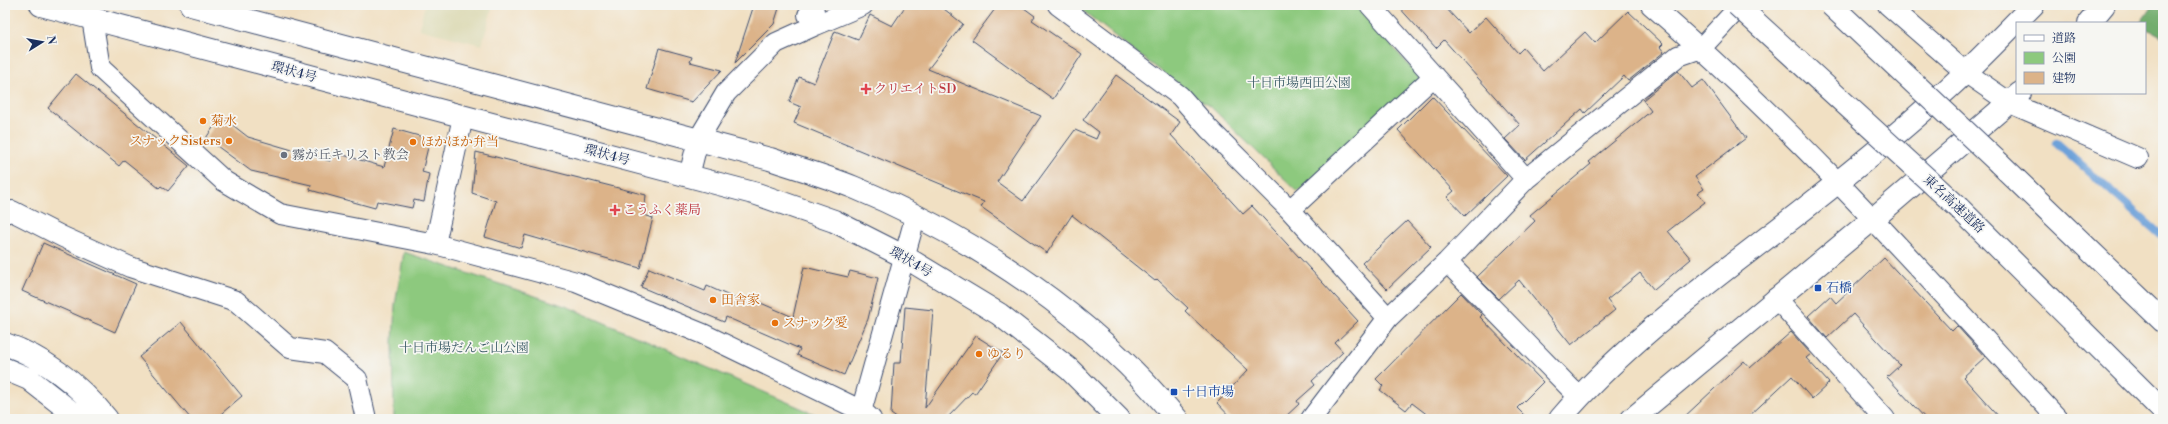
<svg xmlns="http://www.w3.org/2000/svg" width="2168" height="424" font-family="'Libre Bodoni','Noto Serif JP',serif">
  <rect width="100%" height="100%" fill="#f6f6f2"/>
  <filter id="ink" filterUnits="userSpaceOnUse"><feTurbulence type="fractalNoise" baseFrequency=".025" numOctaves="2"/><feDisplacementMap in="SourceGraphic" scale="8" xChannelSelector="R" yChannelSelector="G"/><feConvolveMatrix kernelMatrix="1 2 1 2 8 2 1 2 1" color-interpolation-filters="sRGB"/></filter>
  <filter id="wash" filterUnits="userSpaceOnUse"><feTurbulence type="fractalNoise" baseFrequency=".012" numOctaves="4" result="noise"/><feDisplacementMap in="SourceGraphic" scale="16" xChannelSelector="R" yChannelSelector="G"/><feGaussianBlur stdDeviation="0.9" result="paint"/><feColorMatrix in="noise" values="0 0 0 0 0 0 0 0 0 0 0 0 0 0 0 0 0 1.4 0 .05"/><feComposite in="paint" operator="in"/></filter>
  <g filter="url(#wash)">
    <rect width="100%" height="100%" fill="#f1e0c3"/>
    <path fill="#dfddbb" d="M425,5H493L482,45L419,29Z"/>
    <path fill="#8dc97e" stroke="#547c6e" d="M1076,5H1356L1421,79L1298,192L1213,109L1131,49Z
      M404,252L568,307L826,419H394L393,341L395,305Z"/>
    <path fill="#72ad6d" stroke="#466e66" d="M2153,5H2163V38L2145,28V23H2140Z"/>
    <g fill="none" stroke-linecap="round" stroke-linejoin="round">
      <path stroke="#6da1d9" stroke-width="8" d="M2057,143L2163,237"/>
    </g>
    <g id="blocks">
      <path fill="#dcb389" d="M754,5H780L774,24L735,63Z
        M906,5H939L963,24L928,69L1041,116L997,182L1023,201L1075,130L1096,139L1099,132L1083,120L1116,75L1180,122L1171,135L1243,214L1252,206L1358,321L1335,343L1343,352L1312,381L1315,385L1297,401L1299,404L1283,419H1232L1217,403L1248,370L1185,311L1188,308L1157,279L1155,281L1072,215L1047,253L981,207L984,202L794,123L801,107L789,102L799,77L814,83L835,31L858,40L870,15L892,26Z
        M998,5H1020L1035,16L1032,20L1082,54L1053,99L972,40Z
        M1397,5H1443L1469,33L1486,17L1518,53L1523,48L1543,71L1585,32L1595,43L1628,11L1663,44L1660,47L1664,52L1628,81L1624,76L1585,113L1582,109L1525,160L1505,139L1520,125L1444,40L1436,48Z
        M659,48L692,57L690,62L722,70L692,102L647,89Z
        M1678,71L1692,88L1703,80L1746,138L1695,177L1704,189L1698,193L1705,202L1668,231L1691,259L1654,290L1640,273L1607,300L1615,310L1571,345L1519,280L1499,299L1477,277L1535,221L1530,215L1591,164L1589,162L1651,111L1643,100Z
        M76,74L189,166L168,191L161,186L159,188L124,160L119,166L48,108Z
        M1432,96L1507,176L1465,216L1447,197L1454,191L1398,130Z
        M221,116L248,137L330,161L333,152L384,167L394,129L430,139L422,172L429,174L424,202L414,200L412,208L377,201L375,208L310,190L311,185L251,171L206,138Z
        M476,152L646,195L644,215L653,218L640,268L525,235L521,248L485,237L496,201L472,193Z
        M1407,221L1431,247L1387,289L1362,263Z
        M43,243L136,284L115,332L22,291Z
        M1884,258L1952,331L1957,326L1985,357L1963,377L2001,419H1926L1887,377L1900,365L1853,314L1827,338L1808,316L1830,296L1836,303Z
        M804,267L848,277L850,271L878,278L868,319L844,375L797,355L800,349L726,317L724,322L641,287L649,268L705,291L707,286L745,303L747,297L793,317Z
        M1461,293L1482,315L1480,317L1543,382L1517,408L1528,419H1433L1412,403L1406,410L1380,390L1383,386L1376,379Z
        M905,307L933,310L925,408L976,336L1003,353L975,394L972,392L946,419H898L891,414L894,363H901Z
        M181,322L242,396L215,419H191L139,357Z
        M1791,332L1811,354L1806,358L1829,383L1812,399L1792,376L1746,419H1682L1744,361L1750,368Z"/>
    </g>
  </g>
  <g filter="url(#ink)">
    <use href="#blocks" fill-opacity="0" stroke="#3b4a6d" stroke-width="1"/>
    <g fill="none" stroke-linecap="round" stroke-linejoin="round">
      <g stroke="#3b4a6d" stroke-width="22">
        <path id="minor" d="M1058,5L1180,96L1209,129L1290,210L1388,318
          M1370,5L1526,179
          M1651,5C1798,131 1927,277 2058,419
          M1888,5L1965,72L2010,103L2138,158
          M808,15L816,25L863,5
          M92,18L100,68L224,181L280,214L435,244L576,282L703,334L862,411L871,419
          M689,176L698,140L726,93L776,43L816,25L813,5
          M1290,210L1434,76
          M5,213L12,211L63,237L130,267L236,301L290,348L325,353L357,379L366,419
          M435,244L463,117
          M1447,262L1579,397
          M1776,298L1885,419
          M859,419L916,215
          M1311,419L1388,318L1447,262L1526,179L1678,56L1701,48L1741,5"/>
      </g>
      <g stroke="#3b4a6d" stroke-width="24">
        <path id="tertiary" d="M2089,23L2104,5
          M5,344C45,358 80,386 107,419
          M5,369L29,379L80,419
          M1560,419C1630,337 1720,275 1804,209C1859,166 1915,120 1966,72C1989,50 2011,27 2033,5
          M1632,419L1873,219L2020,93"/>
      </g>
      <g stroke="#3b4a6d" stroke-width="24">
        <path id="primary" d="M41,5L757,194L834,221L905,257L999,314L1069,369L1119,419
          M191,5L770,159C797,168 826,176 853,187C974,237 1094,317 1177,419"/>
      </g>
      <g stroke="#3b4a6d" stroke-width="24">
        <path id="motorway" d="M1999,163L2163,321
          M1959,208L2163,411"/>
      </g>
      <use href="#minor" stroke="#fff" stroke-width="20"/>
      <use href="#tertiary" stroke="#fff" stroke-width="22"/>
      <use href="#primary" stroke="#fff" stroke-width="22"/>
      <use href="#motorway" stroke="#fff" stroke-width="22"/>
      <g stroke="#3b4a6d" stroke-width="24" stroke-linecap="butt">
        <path id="motorway-bridge" d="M1737,5L1959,208
          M1831,5L1999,163"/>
      </g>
      <use href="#motorway-bridge" stroke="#fff" stroke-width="22"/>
    </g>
  </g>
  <g fill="#e0444e" stroke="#f6f6f2" stroke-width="1.5">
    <path d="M864 83h4v4h4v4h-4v4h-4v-4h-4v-4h4z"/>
    <path d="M613 204h4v4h4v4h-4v4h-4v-4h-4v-4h4z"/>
  </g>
  <g fill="#e8710a" stroke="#f6f6f2" stroke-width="1.5">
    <circle cx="203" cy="121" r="4"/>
    <circle cx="229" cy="141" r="4"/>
    <circle cx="413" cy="142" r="4"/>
    <circle cx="713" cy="300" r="4"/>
    <circle cx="775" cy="323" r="4"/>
    <circle cx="979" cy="354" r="4"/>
  </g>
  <circle fill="#6b7280" stroke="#f6f6f2" stroke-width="1.5" cx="284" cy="155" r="4"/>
  <g fill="#1a4fb4" stroke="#f6f6f2" stroke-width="1.5">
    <rect x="1814" y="284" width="8" height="8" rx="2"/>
    <rect x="1170" y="388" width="8" height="8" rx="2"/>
  </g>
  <g text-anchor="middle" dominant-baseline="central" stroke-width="3.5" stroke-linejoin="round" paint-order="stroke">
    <g font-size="13" fill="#1b2f5e" stroke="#f6f6f2">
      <text transform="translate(294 72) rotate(15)">環状4号</text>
      <text transform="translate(607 155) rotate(15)">環状4号</text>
      <text transform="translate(1954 204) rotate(43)">東名高速道路</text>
      <text transform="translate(911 262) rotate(30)">環状4号</text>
    </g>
    <g font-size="13" fill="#3d5d68" stroke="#f6f6f2">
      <text x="1299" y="83">十日市場西田公園</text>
      <text x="464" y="348">十日市場だんご山公園</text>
    </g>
    <g font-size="13" fill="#be3a42" stroke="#f6f6f2" text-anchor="start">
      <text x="874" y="89">クリエイトSD</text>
      <text x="623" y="210">こうふく薬局</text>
    </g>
    <g font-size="13" fill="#c56008" stroke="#f6f6f2" text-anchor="start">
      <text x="211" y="121">菊水</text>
      <text x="221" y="141" text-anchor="end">スナックSisters</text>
      <text x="421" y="142">ほかほか弁当</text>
      <text x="721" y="300">田舎家</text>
      <text x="783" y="323">スナック愛</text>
      <text x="987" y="354">ゆるり</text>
    </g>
    <g font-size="13" fill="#5b616d" stroke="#f6f6f2" text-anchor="start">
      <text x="292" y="155">霧が丘キリスト教会</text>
    </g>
    <g font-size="13" fill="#164399" stroke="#f6f6f2" text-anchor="start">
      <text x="1826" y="288">石橋</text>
      <text x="1182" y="392">十日市場</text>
    </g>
  </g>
  <rect width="2168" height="424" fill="none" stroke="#f6f6f2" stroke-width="20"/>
  <rect x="2016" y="22" width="130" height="72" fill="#f6f6f2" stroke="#9ea6b7"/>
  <rect x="2024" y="35" width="20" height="6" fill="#ffffff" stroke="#9ea6b7"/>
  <text x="2052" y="42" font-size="12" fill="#1b2f5e">道路</text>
  <rect x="2024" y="52" width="20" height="12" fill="#8dc97e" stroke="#9ea6b7"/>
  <text x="2052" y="62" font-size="12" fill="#1b2f5e">公園</text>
  <rect x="2024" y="72" width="20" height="12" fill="#dcb389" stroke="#9ea6b7"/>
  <text x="2052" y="82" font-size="12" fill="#1b2f5e">建物</text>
  <g transform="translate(42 42) rotate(79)" stroke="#f6f6f2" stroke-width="3" paint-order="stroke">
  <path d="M0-3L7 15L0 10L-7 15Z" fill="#1b2f5e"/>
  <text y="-6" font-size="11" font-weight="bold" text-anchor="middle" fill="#1b2f5e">N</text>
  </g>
</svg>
